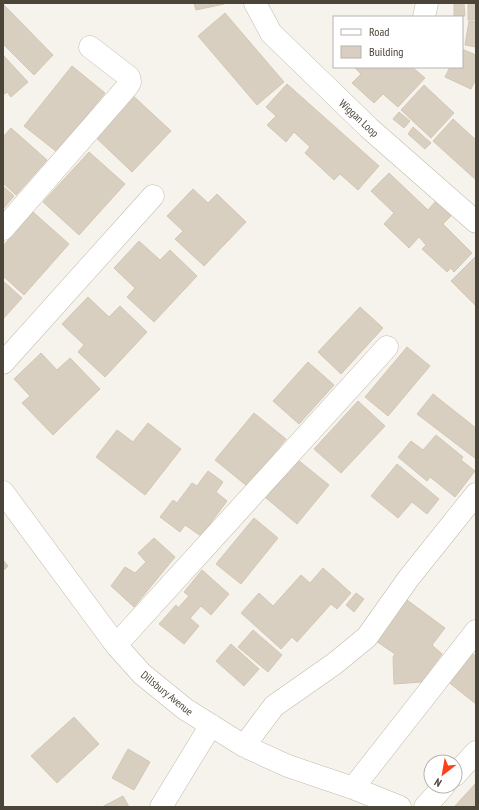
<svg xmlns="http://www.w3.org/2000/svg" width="479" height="810" font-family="'PT Sans Narrow',sans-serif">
  <rect width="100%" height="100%" fill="#f6f3ec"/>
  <path fill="#d8cfc1" stroke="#d3c7b4" d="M194,3H223L224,4L196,10Z
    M454,3H464L465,16H454Z
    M468,3H476V20H468Z
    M3,4L53,55L34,75L3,44Z
    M225,13L284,82L257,105L198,36Z
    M469,21L476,22V47L465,45Z
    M462,49L476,55V79L471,89L445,77L450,67H462Z
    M3,55L28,82L11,97L7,92L3,95Z
    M72,66L105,93L57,152L24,126Z
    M354,67H412L425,78L398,107L383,94L374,103L352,83L361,74Z
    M287,84L379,166L358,190L340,174L334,180L305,153L310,147L294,132L286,142L267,125L276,116L266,107Z
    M424,85L454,113L431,138L401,110Z
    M128,91L171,131L132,172L90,132Z
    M399,112L410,121L404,128L393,119Z
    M453,119L476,140V180L433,141Z
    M413,127L431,143L425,149L408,134Z
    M11,128L47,160L16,195L3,183V137Z
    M89,152L125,184L79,235L43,202Z
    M389,173L428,210L436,201L451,216L443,224L472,253L454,272L451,268L447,272L422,249L426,245L419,237L409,248L384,224L394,213L371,191Z
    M3,186L14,196L3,209Z
    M193,189L208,203L217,194L246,222L204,266L175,239L183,231L167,216Z
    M33,212L69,244L24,295L3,276V246Z
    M139,241L160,260L170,250L197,276L154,322L127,297L135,288L114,268Z
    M475,257L476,258V306L451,281Z
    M3,281L22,298L3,319Z
    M88,297L109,317L120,306L147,332L105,377L78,352L84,345L62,324Z
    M360,307L383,328L341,374L318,352Z
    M407,347L430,366L388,416L365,397Z
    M41,353L57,370L70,358L100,389L53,435L22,403L30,396L14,379Z
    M308,362L334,385L299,424L273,401Z
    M433,394L476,428V459L417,414Z
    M358,401L385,426L341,473L314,449Z
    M254,413L286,439L247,486L215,460Z
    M148,423L181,449L145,495L96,457L117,430L133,442Z
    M436,435L463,457L461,460L475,471L455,497L430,477L427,481L398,457L411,441L423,450Z
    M298,460L329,485L297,524L266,498Z
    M397,464L439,499L427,514L412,502L398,518L371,496Z
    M208,471L223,482L216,492L227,501L201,536L185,525L180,532L160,517L173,500L177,503L192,483L197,486Z
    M254,518L278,538L241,584L216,564Z
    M154,538L175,557L134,607L111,586L125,567L135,573L146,562L138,553Z
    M3,560L8,566L3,571Z
    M323,568L351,593L337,609L331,604L297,642L292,637L281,649L241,613L259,593L273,606L301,575L310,583Z
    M202,570L229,594L211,615L201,606L190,618L199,626L184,644L159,624L176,605L178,608L189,596L184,592Z
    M356,593L364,599L354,612L346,605Z
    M407,600L445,628L432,645L442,654L421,682L394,684L393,657L395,654L376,641Z
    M253,630L282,655L268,672L238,647Z
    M231,644L259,669L244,686L216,661Z
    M470,652L476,656V704L447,681Z
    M74,717L99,744L57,783L31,756Z
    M128,749L150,762L134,790L112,778Z
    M476,783V807H454Z
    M123,796L129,807H102Z"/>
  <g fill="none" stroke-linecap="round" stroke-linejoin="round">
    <g stroke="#c2bbae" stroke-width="23">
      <path id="minor" d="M255,3L271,33L369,128L476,222
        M424,17L427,3
        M3,229L127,87L130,82L129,77L90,47
        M3,363L153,196
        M3,492L116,645L142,674L185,709L244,746L288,766L353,788L400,807
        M116,645L387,347
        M244,746L274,706L334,664L367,637L408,579L476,494
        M455,775L476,752
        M353,788L476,631
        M161,807L211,725
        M425,807L444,786"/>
    </g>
    <use href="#minor" stroke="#fff" stroke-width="22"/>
  </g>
  <g text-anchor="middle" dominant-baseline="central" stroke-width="3" stroke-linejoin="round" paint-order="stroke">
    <g font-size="11" fill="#4b4439" stroke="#fff">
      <text transform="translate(359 118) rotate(43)">Wiggan Loop</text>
      <text transform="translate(167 693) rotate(39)">Dillsbury Avenue</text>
    </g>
  </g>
  <rect width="479" height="810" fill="none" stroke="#4b4439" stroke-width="8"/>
  <rect x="333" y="16" width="130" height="52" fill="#ffffff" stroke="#b7b4b0"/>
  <rect x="341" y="29" width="20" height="6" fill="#ffffff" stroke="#b7b4b0"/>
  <text x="369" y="36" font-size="12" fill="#4b4439">Road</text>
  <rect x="341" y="46" width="20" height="12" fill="#d8cfc1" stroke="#b7b4b0"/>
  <text x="369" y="56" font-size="12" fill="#4b4439">Building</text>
  <g transform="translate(443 774) rotate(211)"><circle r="19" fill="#ffffff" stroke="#b7b4b0"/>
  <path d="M0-3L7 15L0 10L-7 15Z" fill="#fc3f1d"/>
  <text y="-6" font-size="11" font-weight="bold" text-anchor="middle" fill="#4b4439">N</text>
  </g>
</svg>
